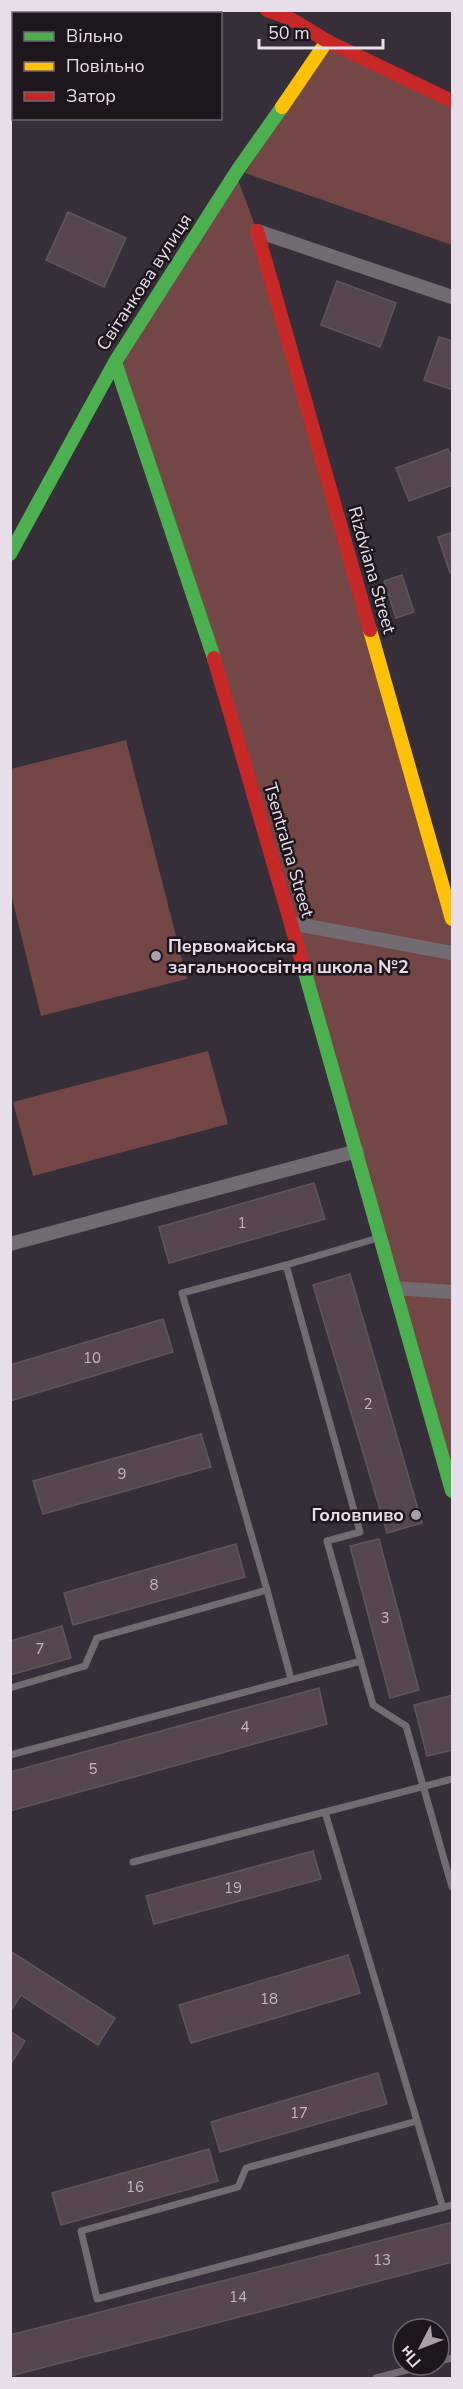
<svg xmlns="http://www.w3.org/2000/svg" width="463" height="2389" font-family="'Nunito Sans',sans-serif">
  <rect width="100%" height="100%" fill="#362e38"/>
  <path fill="#724746" d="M330,46L452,102V245L245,173Z
    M238,180L257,231L452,919V1491L357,1151L117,364Z
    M126,740L187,979L41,1016L11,894V769Z
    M208,1051L228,1124L33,1176L13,1102Z"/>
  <path fill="#55464f" stroke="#5f565c" stroke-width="1.5" d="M68,212L126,238L104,287L46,260Z
    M337,281L396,303L380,347L321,325Z
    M439,337L453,341V390L424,380Z
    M448,449L453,460V485L409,501L396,468Z
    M453,532V573H450L438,537Z
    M402,575L414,612L396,618L384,581Z
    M314,1183L325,1219L169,1263L159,1227Z
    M350,1274L422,1523L387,1533L313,1285Z
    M163,1319L173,1352L10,1401V1365Z
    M201,1434L211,1467L43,1514L33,1481Z
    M379,1539L419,1690L390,1698L350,1546Z
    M236,1544L245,1577L73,1625L64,1593Z
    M62,1626L71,1658L10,1675V1641Z
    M319,1688L327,1724L10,1811V1772Z
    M453,1695V1750L427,1756L414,1705Z
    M313,1851L321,1879L154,1924L146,1896Z
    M10,1951L115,2018L98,2045L21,1995L10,2012Z
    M348,1955L360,1993L191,2043L179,2005Z
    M10,2031L25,2041L10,2065Z
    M378,2073L387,2104L220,2152L211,2122Z
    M209,2149L218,2181L61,2225L52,2193Z
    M453,2222V2262L10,2376V2335Z"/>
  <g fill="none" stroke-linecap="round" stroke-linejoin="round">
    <path stroke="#726b72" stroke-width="7" d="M378,1238L286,1265L360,1532L327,1541L373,1705L406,1726L452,1887
      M267,1590L182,1293L286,1265
      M10,1688L85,1666L97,1638L267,1590L291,1679
      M10,1755L361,1661
      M133,1862L325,1812
      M417,2121L246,2168L238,2187L81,2231L97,2299L452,2205
      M443,2208L325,1812L452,1779
      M439,2361L452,2358
      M376,2378L426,2365"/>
    <path stroke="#726b72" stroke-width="14" d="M257,231L452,297
      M291,923L452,953
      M10,1244L357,1151
      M395,1288L452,1292"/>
    <path stroke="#4caf50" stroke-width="14" d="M115,362L214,658
      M10,554L115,362L237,171L282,107
      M304,969L452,1491"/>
    <path stroke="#ffc107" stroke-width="14" d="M282,107L327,41
      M370,630L452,919"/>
    <path stroke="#c62828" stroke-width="14" d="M267,10L291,19L327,41L452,101
      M257,231L370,630
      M214,658L304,969"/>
  </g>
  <g fill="#aaa0ab" stroke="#1d161d" stroke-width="2">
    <circle cx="156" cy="956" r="6"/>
    <circle cx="416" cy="1515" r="6"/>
  </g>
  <g text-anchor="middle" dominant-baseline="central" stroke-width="5" stroke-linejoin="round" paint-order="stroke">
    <g font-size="15" fill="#c3b8c2">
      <text x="242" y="1223">1</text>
      <text x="92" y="1358">10</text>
      <text x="368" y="1404">2</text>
      <text x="122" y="1474">9</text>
      <text x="154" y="1585">8</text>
      <text x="385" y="1618">3</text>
      <text x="40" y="1649">7</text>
      <text x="245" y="1727">4</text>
      <text x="93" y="1769">5</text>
      <text x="233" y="1888">19</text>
      <text x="269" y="1999">18</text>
      <text x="299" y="2113">17</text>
      <text x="135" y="2187">16</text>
      <text x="382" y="2260">13</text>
      <text x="238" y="2297">14</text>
    </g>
    <g font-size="18" fill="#e8dee9" stroke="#1d161d">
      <text transform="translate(144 282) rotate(-57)">Світанкова вулиця</text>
      <text transform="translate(372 570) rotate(74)">Rizdviana Street</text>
      <text transform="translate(289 850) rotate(74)">Tsentralna Street</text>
    </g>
    <g font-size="18" font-weight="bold" fill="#e8dee9" stroke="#1d161d" text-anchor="start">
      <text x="168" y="946">Первомайська<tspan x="168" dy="21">загальноосвітня школа №2</tspan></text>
      <text x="404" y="1515" text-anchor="end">Головпиво</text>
    </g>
  </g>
  <rect width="463" height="2389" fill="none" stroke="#e8dee9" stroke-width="24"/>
  <rect x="12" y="12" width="210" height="108" fill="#1d161d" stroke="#6e666f" stroke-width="1.5"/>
  <rect x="24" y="32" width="30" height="9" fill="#4caf50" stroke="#6e666f" stroke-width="1.5"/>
  <text x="66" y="42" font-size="18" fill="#e8dee9">Вільно</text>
  <rect x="24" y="62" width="30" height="9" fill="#ffc107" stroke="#6e666f" stroke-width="1.5"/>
  <text x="66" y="72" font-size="18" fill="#e8dee9">Повільно</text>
  <rect x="24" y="92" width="30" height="9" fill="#c62828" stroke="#6e666f" stroke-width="1.5"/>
  <text x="66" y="102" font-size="18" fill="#e8dee9">Затор</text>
  <g transform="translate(421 2347) rotate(228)"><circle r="28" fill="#1d161d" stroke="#6e666f" stroke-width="1.5"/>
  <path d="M0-4.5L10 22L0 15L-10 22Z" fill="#aaa0ab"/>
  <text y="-9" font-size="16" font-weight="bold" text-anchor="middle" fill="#e8dee9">Пн</text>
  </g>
  <path d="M259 39v9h124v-9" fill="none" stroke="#e8dee9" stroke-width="3"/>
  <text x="268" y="39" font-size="18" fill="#e8dee9" stroke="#1d161d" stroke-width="4.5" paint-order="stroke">50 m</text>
</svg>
